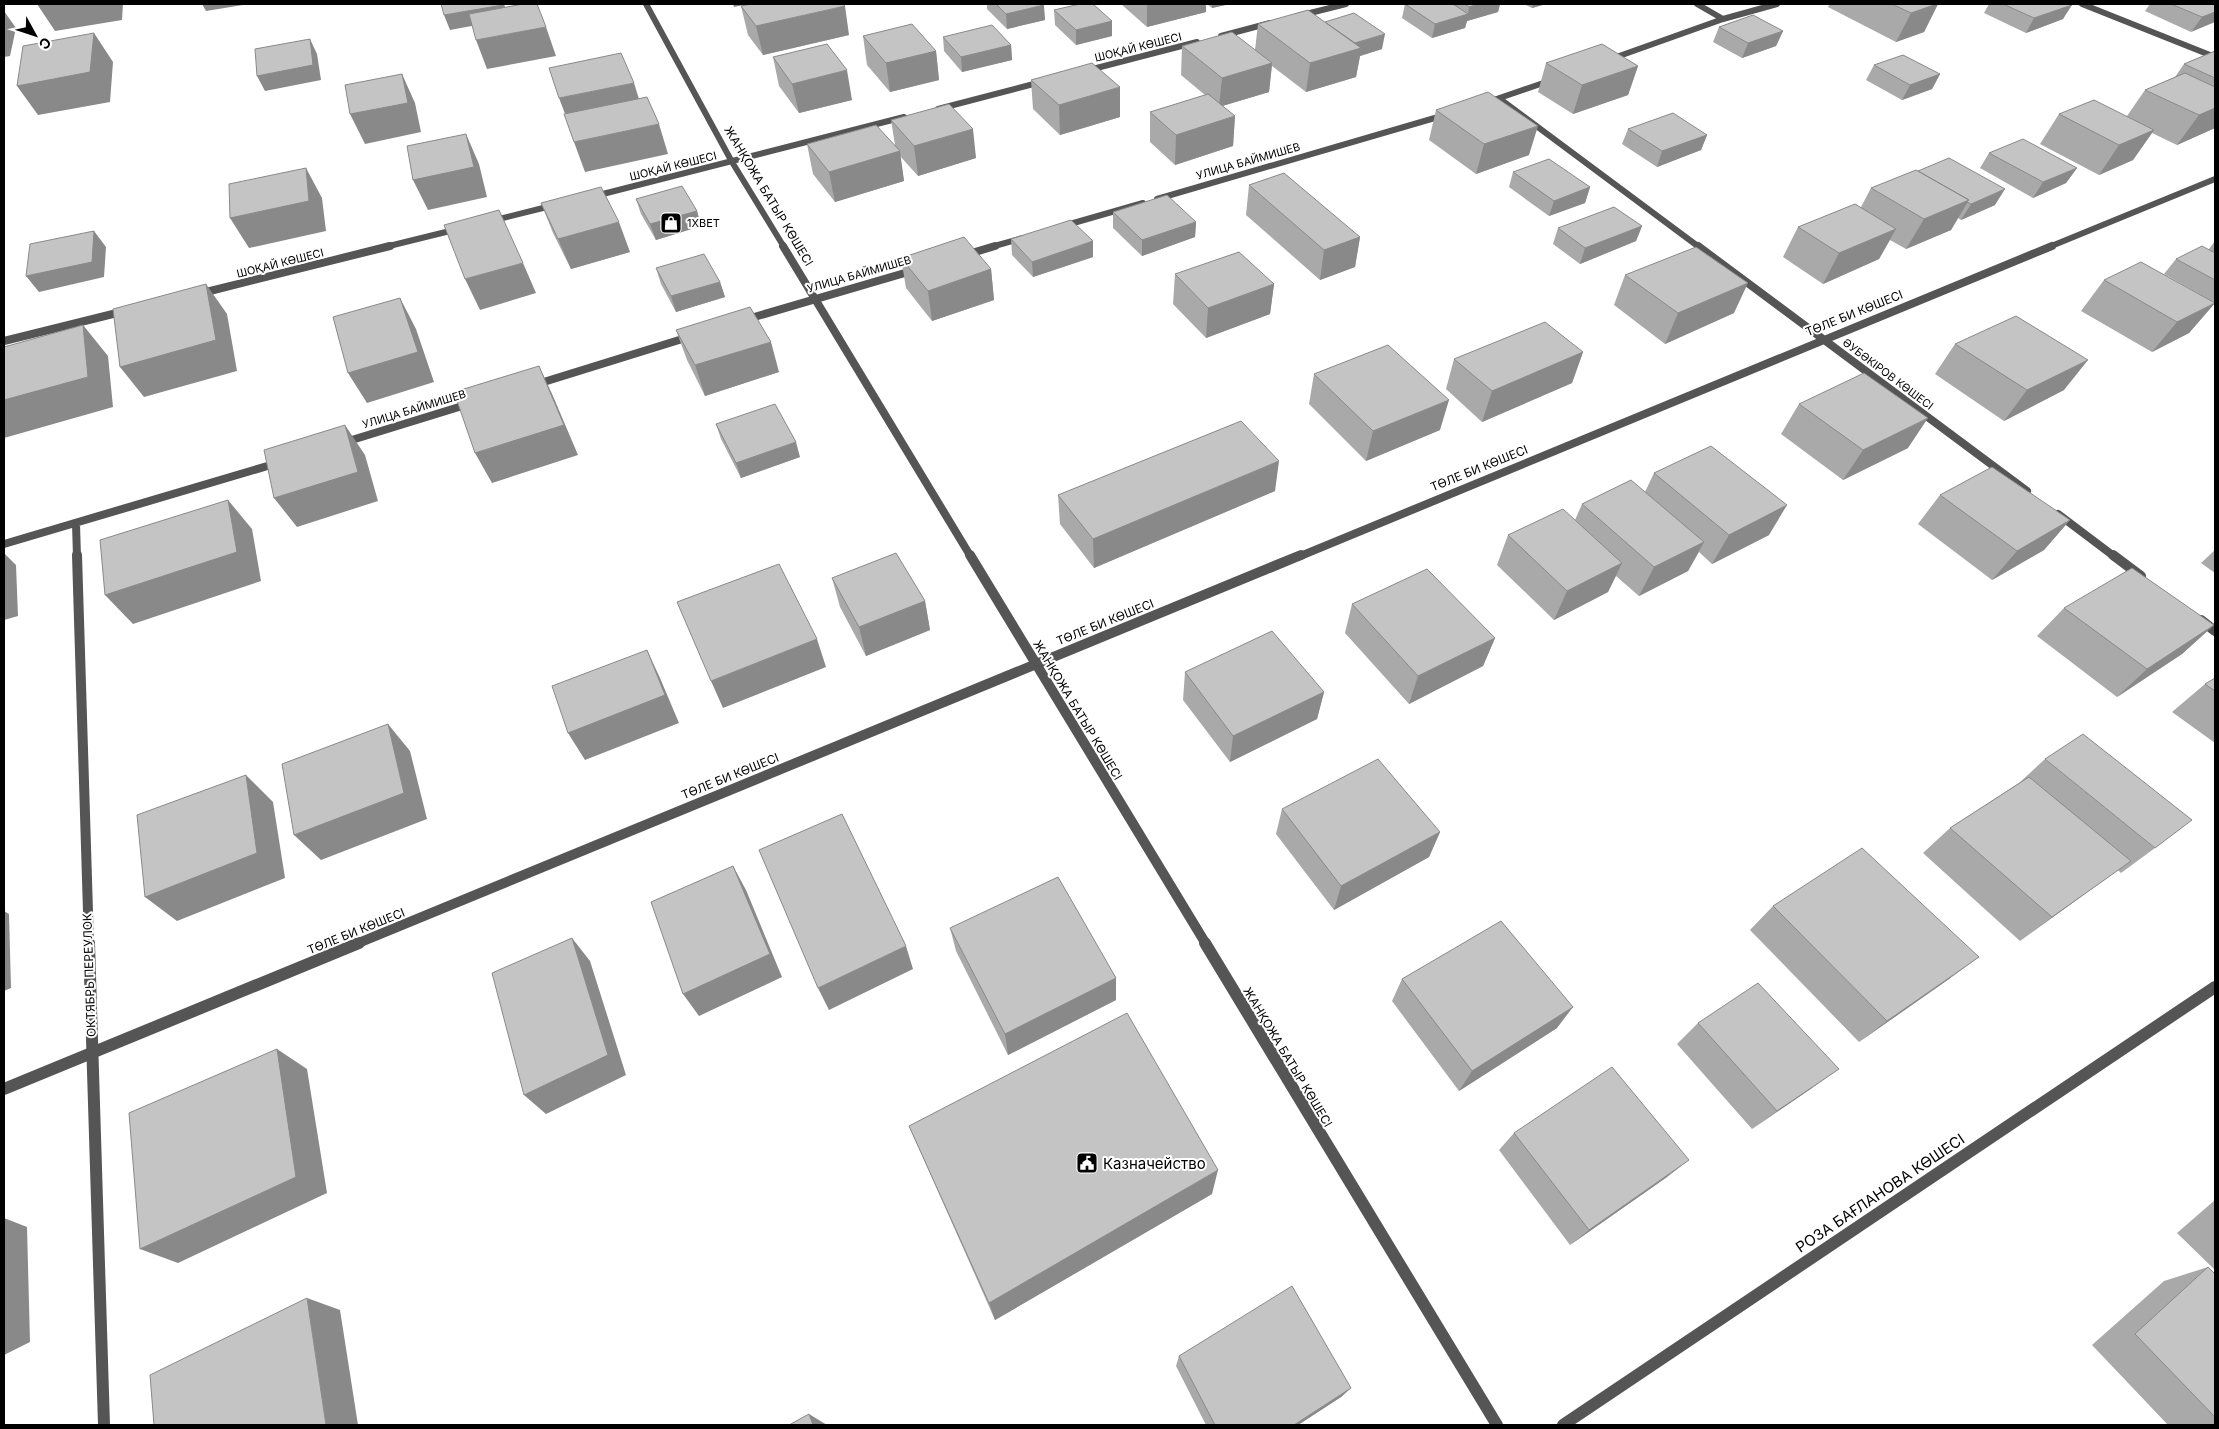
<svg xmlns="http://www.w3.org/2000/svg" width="2219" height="1429" font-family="Inter,sans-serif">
  <rect width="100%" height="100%" fill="#fff"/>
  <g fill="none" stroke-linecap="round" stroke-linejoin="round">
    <path stroke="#555" stroke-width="6" d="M646,4L732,162L784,247
      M1697,4L1723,19
      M2082,4L2215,57
      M1298,16L1346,4
      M1221,36L1270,23
      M1608,60L1723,19L1777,4
      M1085,71L1197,42
      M1500,99L1699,247
      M1485,103L1552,80
      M938,109L1045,81
      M591,197L904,117
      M1157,199L1445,115
      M491,221L555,205
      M1063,226L1143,203
      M385,247L458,229
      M991,247L1023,238
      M2049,247L2215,179"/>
    <path stroke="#555" stroke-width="8" d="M783,246L971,557
      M1698,246L2027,491
      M965,255L995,246
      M198,294L390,246
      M744,320L915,270
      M4,341L125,311
      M534,385L692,336
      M342,443L472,403
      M2058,514L2115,557
      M76,524L77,557
      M4,544L281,462
      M1298,557L2052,246"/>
    <path stroke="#555" stroke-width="10" d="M77,555L89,944
      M970,555L1206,944
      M2113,555L2141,576
      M2201,620L2215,631
      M356,944L1301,555"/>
    <path stroke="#555" stroke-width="12" d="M89,943L104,1425
      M1205,943L1497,1425
      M4,1089L359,943"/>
    <path stroke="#555" stroke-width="12" d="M1563,1425L2215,987"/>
  </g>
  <path fill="#a9a9a9" d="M987,4H1043L1045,20L1007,29L987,9Z
    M1121,4H1206V12L1147,27Z
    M1207,4H1230L1212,8Z
    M1405,4H1500L1498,12L1467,21L1465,28L1432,38L1402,18Z
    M1524,4H1546L1532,8Z
    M1830,4H1938L1924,32L1896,42L1828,7Z
    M1989,4H2070L2063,19L2026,33L1984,13Z
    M2150,4H2215L2191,32L2145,11Z
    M741,6L849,35L763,55L748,35Z
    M1054,10L1112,21V36L1076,45L1055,25Z
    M1325,22L1382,49L1360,56L1356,77L1306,92L1272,66L1269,92L1222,106L1235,116L1233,146L1175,165L1150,142V112L1205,95L1181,75L1182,46L1255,50L1258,24Z
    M1719,27L1783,31L1776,46L1742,58L1713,42Z
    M863,36L936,51L939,80L890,92L867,65Z
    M943,37L1011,45L1012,60L962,72L944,51Z
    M2215,51V128L2177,145L2152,133L2133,160L2099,175L2040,144L2059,114L2127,116L2145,90L2175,77L2184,64Z
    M773,57L852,100L799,113L779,86Z
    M1546,63L1638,66L1628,95L1573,114L1538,92Z
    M1874,65L1940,74L1932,89L1902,100L1866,80Z
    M1031,80L1120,117L1060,135L1033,109Z
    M1436,110L1529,155L1476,174L1429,140Z
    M891,120L976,158L918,176L900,156L904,181L835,202L813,174L807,144L895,145Z
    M1628,129L1707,135L1701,150L1657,167L1622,144Z
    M1989,153L2077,168L2066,183L2033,198L1980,168Z
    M1513,172L1590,187L1585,203L1549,216L1509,187Z
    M1249,185L1360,237L1355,267L1320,280L1246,215Z
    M1871,188L1995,205L1961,220L1958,218L1951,230L1906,249L1890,240L1879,259L1823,284L1783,257L1798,227L1861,207Z
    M636,199L697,211L701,226L656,240L641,214Z
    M541,203L630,252L571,269L553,233Z
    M1113,212L1196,222L1195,237L1142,256L1113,228Z
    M1642,226L1636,241L1580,264L1553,244L1558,228Z
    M1011,239L1093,257L1033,277L1012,255Z
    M2215,241V303L2164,274L2176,259L2209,249Z
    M901,258L991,269L994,300L932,321L906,288Z
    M656,268L720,282L725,297L676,312L661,284Z
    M1175,274L1274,284L1270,314L1206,338L1173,304Z
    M1625,275L1734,313L1665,344L1614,305Z
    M2104,280L2215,303L2189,333L2152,352L2081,311Z
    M676,330L779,372L705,396L687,360Z
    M1955,344L2064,390L2004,421L1935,374Z
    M1583,352L1572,383L1482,422L1446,389L1454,359Z
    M1314,374L1440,430L1366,461L1309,404Z
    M1799,404L1908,448L1843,480L1781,434Z
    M716,424L800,457L741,478L721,439Z
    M1654,473L1769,535L1712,564L1699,552L1688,571L1639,596L1616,576L1608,592L1554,620L1497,565L1508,535L1575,520L1582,504L1645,492Z
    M1275,491L1094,568L1060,524L1058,495Z
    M1940,495L2070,520L2044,550L1992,580L1918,524Z
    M2215,550V573L2201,563Z
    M832,578L925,601L930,630L866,656L840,607Z
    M1352,604L1495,638L1483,666L1409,704L1345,633Z
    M2064,608L2214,625L2182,654L2117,697L2037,636Z
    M1185,672L1324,692L1317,719L1230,762L1183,700Z
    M2215,678V743L2172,712L2205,684Z
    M2045,759L2155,848L2121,873L2118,870L2020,941L1923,853L1950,828L2019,783Z
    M1282,809L1440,832L1429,857L1334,910L1276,834Z
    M1773,906L1949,979L1859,1042L1750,930Z
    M950,928L1116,978V1000L1008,1055L956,951Z
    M1402,979L1557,1028L1459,1091L1392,1001Z
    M1698,1023L1812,1088L1752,1129L1677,1044Z
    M909,1126L1212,1194L995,1320Z
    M1514,1133L1667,1177L1570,1245L1499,1150Z
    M2215,1200V1270L2177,1233Z
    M2208,1267L2215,1274V1425H2168L2092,1345L2164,1281Z
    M1179,1356L1351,1388L1341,1397L1298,1425H1206L1176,1366Z"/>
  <path fill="#898989" d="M37,4H123L122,20L55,31Z
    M202,4H249L206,11Z
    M504,4L509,19L450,30L444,15Z
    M733,4H749L734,7Z
    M1147,4H1206V12L1147,27Z
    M1212,4H1230L1212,8Z
    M1479,4H1500L1498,12L1467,21L1465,28L1432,38L1435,24L1468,14L1469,7Z
    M1533,4H1546L1532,8Z
    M1937,4H1938L1924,32L1896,42L1911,13Z
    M1044,5L1045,20L1007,29L1006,14Z
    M2072,5L2063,19L2026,33L2034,18Z
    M845,6L849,35L763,55L756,26Z
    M4,11L16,28L10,56L4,57Z
    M2215,12V22L2191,32L2202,17Z
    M1112,21V36L1076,45V30Z
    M546,27L556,56L487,69L476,40Z
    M1783,31L1776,46L1742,58L1748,43Z
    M94,33L113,62L110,102L38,115L17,86Z
    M1385,34L1382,49L1360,56L1356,77L1306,92L1310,63L1352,44Z
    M310,39L317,54L321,80L265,91L257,76Z
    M1011,45L1012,60L962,72L961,57Z
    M936,51L939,80L890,92L886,63Z
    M1272,63L1269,92L1219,107L1222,78Z
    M1638,66L1628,95L1573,114L1582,85Z
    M847,70L852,100L799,113L792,84Z
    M402,74L415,103L421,132L365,144L350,114Z
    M1940,74L1932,89L1902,100L1910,85Z
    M634,83L643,112L570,127L559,98Z
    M1120,87V117L1060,135L1059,105Z
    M2215,108V128L2177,145L2199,115Z
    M1235,116L1233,146L1175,165L1176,135Z
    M659,124L668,154L585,172L574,142Z
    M1538,126L1529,155L1476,174L1484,144Z
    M973,129L976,158L918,176L914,146Z
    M2154,130L2133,160L2099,175L2119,145Z
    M466,134L479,164L487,197L428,210L413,180Z
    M1707,135L1701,150L1657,167L1662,151Z
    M900,151L904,181L835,202L829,172Z
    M306,168L322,198L326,231L249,248L230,218Z
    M2077,168L2066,183L2033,198L2043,182Z
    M1590,187L1585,203L1549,216L1554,201Z
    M2005,189L1995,205L1961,220L1971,204Z
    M1969,200L1951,230L1906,249L1924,219Z
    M697,211L701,226L656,240L650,224Z
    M619,222L630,252L571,269L558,239Z
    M1196,222L1195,237L1142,256V240Z
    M1642,226L1636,241L1580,264L1585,248Z
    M1896,229L1879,259L1823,284L1839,253Z
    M94,231L106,247L104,277L39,292L26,276Z
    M1360,237L1355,267L1320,280L1324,250Z
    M1093,241V257L1033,277L1032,262Z
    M523,263L536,293L480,310L465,279Z
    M991,269L994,300L932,321L928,291Z
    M720,282L725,297L676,312L671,296Z
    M1748,283L1734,313L1665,344L1678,313Z
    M206,284L227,314L237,371L144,397L120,367Z
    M1274,284L1270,314L1206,338L1208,308Z
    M400,298L416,329L434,382L367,403L348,373Z
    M2215,303L2189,333L2152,352L2177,322Z
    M83,325L108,356L113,407L4,438V400Z
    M771,342L779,372L705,396L695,365Z
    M1583,352L1572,383L1482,422L1492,391Z
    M2088,360L2064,390L2004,421L2027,390Z
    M539,366L553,396L578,455L492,483L475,453Z
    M1449,400L1440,430L1366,461L1373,431Z
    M1928,418L1908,448L1843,480L1863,450Z
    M345,425L365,455L378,501L297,527L274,498Z
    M796,442L800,457L741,478L736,463Z
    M1279,461L1275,491L1094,568L1093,539Z
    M228,500L252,529L261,581L133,624L105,595Z
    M1787,505L1769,535L1712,564L1729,535Z
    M2070,520L2044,550L1992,580L2017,551Z
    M1704,542L1688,571L1639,596L1654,567Z
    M4,553L16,565L18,616L4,620Z
    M1622,563L1608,592L1554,620L1567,591Z
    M925,601L930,630L866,656L859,627Z
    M2214,625L2182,654L2117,697L2147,669Z
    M1495,638L1483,666L1409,704L1418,676Z
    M817,639L826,667L723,708L711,681Z
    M647,650L660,678L679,723L585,760L568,733Z
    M1324,692L1317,719L1230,762L1233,736Z
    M388,724L410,751L427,819L321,860L294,835Z
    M246,775L273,802L285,878L177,921L145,897Z
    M1440,832L1429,857L1334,910L1341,886Z
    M2131,861L2097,885L2020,941L2052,917Z
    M733,866L746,890L782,977L699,1016L683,994Z
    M4,911L9,914L11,988L4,991Z
    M572,938L590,961L626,1075L546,1114L524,1095Z
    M906,946L913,969L829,1010L818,988Z
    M1979,957L1949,979L1859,1042L1887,1021Z
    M1116,978V1000L1008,1055L1005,1034Z
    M1573,1007L1557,1028L1459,1091L1472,1071Z
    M277,1049L307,1069L327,1193L178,1263L140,1249Z
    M1839,1069L1812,1088L1752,1129L1777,1111Z
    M1689,1160L1667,1177L1570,1245L1589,1230Z
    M1218,1170L1212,1194L995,1320L989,1303Z
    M4,1218L27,1227L30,1342L4,1355Z
    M307,1298L340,1310L358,1425H326Z
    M1351,1388L1341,1397L1298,1425H1294Z
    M809,1414L827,1425H813Z"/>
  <path fill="#c4c4c4" stroke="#898989" d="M441,4H503V5L444,15Z
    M523,4H537L546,27L476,40L469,14Z
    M751,4H843L845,6L756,26L741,6Z
    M996,4H1043L1044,5L1006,14Z
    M1080,4H1093L1112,21L1076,30L1054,10Z
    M1405,4H1453L1468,14L1435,24Z
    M1465,4H1479L1469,7Z
    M1892,4H1937L1911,13Z
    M2003,4H2070L2072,5L2034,18Z
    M2171,4H2215V12L2202,17Z
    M1308,10L1361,48L1310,63L1258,24Z
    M1354,13L1385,34L1355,43L1325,22Z
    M1753,15L1783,31L1748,43L1719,27Z
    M912,24L936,51L886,63L863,36Z
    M992,25L1011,45L961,57L943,37Z
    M1232,32L1272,63L1222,78L1182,46Z
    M94,33L90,72L17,86L23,46Z
    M310,39L313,65L257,76L255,49Z
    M827,44L847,70L792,84L773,57Z
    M1602,44L1638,66L1582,85L1546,63Z
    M2215,51V78L2184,64Z
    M621,53L634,83L559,98L549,68Z
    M1903,55L1940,74L1910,85L1874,65Z
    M1092,63L1120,87L1059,105L1031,80Z
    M2185,73L2215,87V108L2199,115L2145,90Z
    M402,74L408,103L350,114L345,85Z
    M1488,92L1538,126L1484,144L1436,110Z
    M1208,94L1235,116L1176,135L1150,112Z
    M647,97L659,124L574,142L564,114Z
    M2094,100L2154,130L2119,145L2059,114Z
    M949,104L973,129L914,146L891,120Z
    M1673,113L1707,135L1662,151L1628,129Z
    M876,125L900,151L829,172L807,144Z
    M466,134L474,167L413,180L407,146Z
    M2023,139L2077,168L2043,182L1989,153Z
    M1949,158L2005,189L1971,204L1967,202L1969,200L1918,171Z
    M1549,159L1590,187L1554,201L1513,172Z
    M306,168L309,201L230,218L229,184Z
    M1916,170L1969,200L1924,219L1871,188Z
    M1284,173L1360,237L1324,250L1249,185Z
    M682,186L697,211L650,224L636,199Z
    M601,187L619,222L558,239L541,203Z
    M1167,195L1196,222L1142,240L1113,212Z
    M1855,204L1896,229L1839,253L1798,227Z
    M1614,207L1642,226L1585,248L1558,228Z
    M499,210L523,263L465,279L444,225Z
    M1071,220L1093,241L1032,262L1011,239Z
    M94,231L92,262L26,276L30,244Z
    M964,237L991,269L928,291L901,258Z
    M2202,246L2215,253V280L2176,259Z
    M1696,247L1748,283L1678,313L1625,275Z
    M1239,252L1274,284L1208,308L1175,274Z
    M704,254L720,282L671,296L656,268Z
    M2141,262L2215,303L2177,322L2104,280Z
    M206,284L216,340L120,367L113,309Z
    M400,298L418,352L348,373L333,317Z
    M750,307L771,342L695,365L676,330Z
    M2016,316L2088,360L2027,390L1955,344Z
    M1545,322L1583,352L1492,391L1454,359Z
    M83,325L88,377L4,400V347Z
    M1388,345L1449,400L1373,431L1314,374Z
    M539,366L564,425L475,453L454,392Z
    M1864,373L1928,418L1863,450L1799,404Z
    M775,404L796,442L736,463L716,424Z
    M1241,421L1279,461L1093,539L1058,495Z
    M345,425L358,472L274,498L264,450Z
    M1711,446L1787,505L1729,535L1654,473Z
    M1992,467L2070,520L2017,551L1940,495Z
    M1631,480L1704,542L1654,567L1582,504Z
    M228,500L237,552L105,595L100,540Z
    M1563,509L1622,563L1567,591L1508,535Z
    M896,553L925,601L859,627L832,578Z
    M779,564L817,639L711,681L677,602Z
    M2132,568L2214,625L2147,669L2064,608Z
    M1427,569L1495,638L1418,676L1352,604Z
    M1272,631L1324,692L1233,736L1185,672Z
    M647,650L665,695L568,733L552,686Z
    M2215,678V691L2205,684Z
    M388,724L404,793L294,835L282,764Z
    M2083,734L2192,820L2155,848L2045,759Z
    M1378,759L1440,832L1341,886L1282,809Z
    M246,775L257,853L145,897L137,815Z
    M2029,777L2131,861L2052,917L1950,828Z
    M842,814L906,946L818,988L759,850Z
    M1862,848L1979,957L1887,1021L1773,906Z
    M733,866L770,954L683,994L651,902Z
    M1058,877L1116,978L1005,1034L950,928Z
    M1501,921L1573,1007L1472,1071L1402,979Z
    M572,938L608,1055L524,1095L492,973Z
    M1758,983L1839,1069L1777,1111L1698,1023Z
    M1127,1013L1218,1170L989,1303L909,1126Z
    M277,1049L296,1177L140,1249L129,1113Z
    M1612,1067L1689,1160L1589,1230L1514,1133Z
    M2208,1267L2215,1274V1417L2135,1334Z
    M1292,1286L1351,1388L1294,1425H1215L1179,1356Z
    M307,1298L326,1425H154L150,1375Z
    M809,1414L813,1425H789Z"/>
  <defs>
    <g id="shop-square" transform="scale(1.125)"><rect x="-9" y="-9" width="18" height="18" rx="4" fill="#000" stroke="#fff"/><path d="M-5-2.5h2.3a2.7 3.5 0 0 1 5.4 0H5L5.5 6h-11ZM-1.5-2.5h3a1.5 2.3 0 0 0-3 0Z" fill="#fff"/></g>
    <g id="civic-square" transform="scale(1.125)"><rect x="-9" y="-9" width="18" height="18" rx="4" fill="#000" stroke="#fff"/><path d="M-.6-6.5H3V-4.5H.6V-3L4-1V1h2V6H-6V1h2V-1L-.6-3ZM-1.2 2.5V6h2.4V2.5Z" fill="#fff"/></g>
  </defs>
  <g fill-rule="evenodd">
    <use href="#shop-square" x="671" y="223"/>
    <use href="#civic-square" x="1087" y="1163"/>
  </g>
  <g text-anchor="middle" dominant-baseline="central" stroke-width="4" stroke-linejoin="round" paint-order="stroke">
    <g font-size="11" fill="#000" stroke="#fff">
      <text transform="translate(1138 47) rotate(-14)">ШОҚАЙ КӨШЕСІ</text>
      <text transform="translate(1248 161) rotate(-16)">УЛИЦА БАЙМИШЕВ</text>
      <text transform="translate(673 166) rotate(-14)">ШОҚАЙ КӨШЕСІ</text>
      <text transform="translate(280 263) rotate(-14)">ШОҚАЙ КӨШЕСІ</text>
      <text transform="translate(859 274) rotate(-16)">УЛИЦА БАЙМИШЕВ</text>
      <text transform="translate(1888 374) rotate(37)">ӘУБӘКІРОВ КӨШЕСІ</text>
      <text transform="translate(414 409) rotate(-17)">УЛИЦА БАЙМИШЕВ</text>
    </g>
    <g font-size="11" fill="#000" stroke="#fff" text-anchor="start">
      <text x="687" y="223">1XBET</text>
    </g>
    <g font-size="12" fill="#000" stroke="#fff">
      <text transform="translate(769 196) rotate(59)">ЖАНҚОЖА БАТЫР КӨШЕСІ</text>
      <text transform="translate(1854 313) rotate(-22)">ТӨЛЕ БИ КӨШЕСІ</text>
      <text transform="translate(1479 468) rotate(-22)">ТӨЛЕ БИ КӨШЕСІ</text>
      <text transform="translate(1105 622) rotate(-22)">ТӨЛЕ БИ КӨШЕСІ</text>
      <text transform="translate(1078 710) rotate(59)">ЖАНҚОЖА БАТЫР КӨШЕСІ</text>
      <text transform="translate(730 776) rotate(-22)">ТӨЛЕ БИ КӨШЕСІ</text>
      <text transform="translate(356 931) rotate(-22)">ТӨЛЕ БИ КӨШЕСІ</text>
      <text transform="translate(89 975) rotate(-92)">ОКТЯБРЬ ПЕРЕУЛОК</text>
      <text transform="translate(1288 1057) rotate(59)">ЖАНҚОЖА БАТЫР КӨШЕСІ</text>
    </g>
    <g font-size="15" fill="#000" stroke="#fff" text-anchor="start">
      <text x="1103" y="1163">Казначейство</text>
    </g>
    <g font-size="15" fill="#000" stroke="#fff">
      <text transform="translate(1880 1193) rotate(-34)">РОЗА БАҒЛАНОВА КӨШЕСІ</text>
    </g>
  </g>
  <rect width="2219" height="1429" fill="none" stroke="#000000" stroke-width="10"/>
  <g transform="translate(35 35) rotate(130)" stroke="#ffffff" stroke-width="4" paint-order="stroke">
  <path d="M0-4L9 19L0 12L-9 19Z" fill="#000000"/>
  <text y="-8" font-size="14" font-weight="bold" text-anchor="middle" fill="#000000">С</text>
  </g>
</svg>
